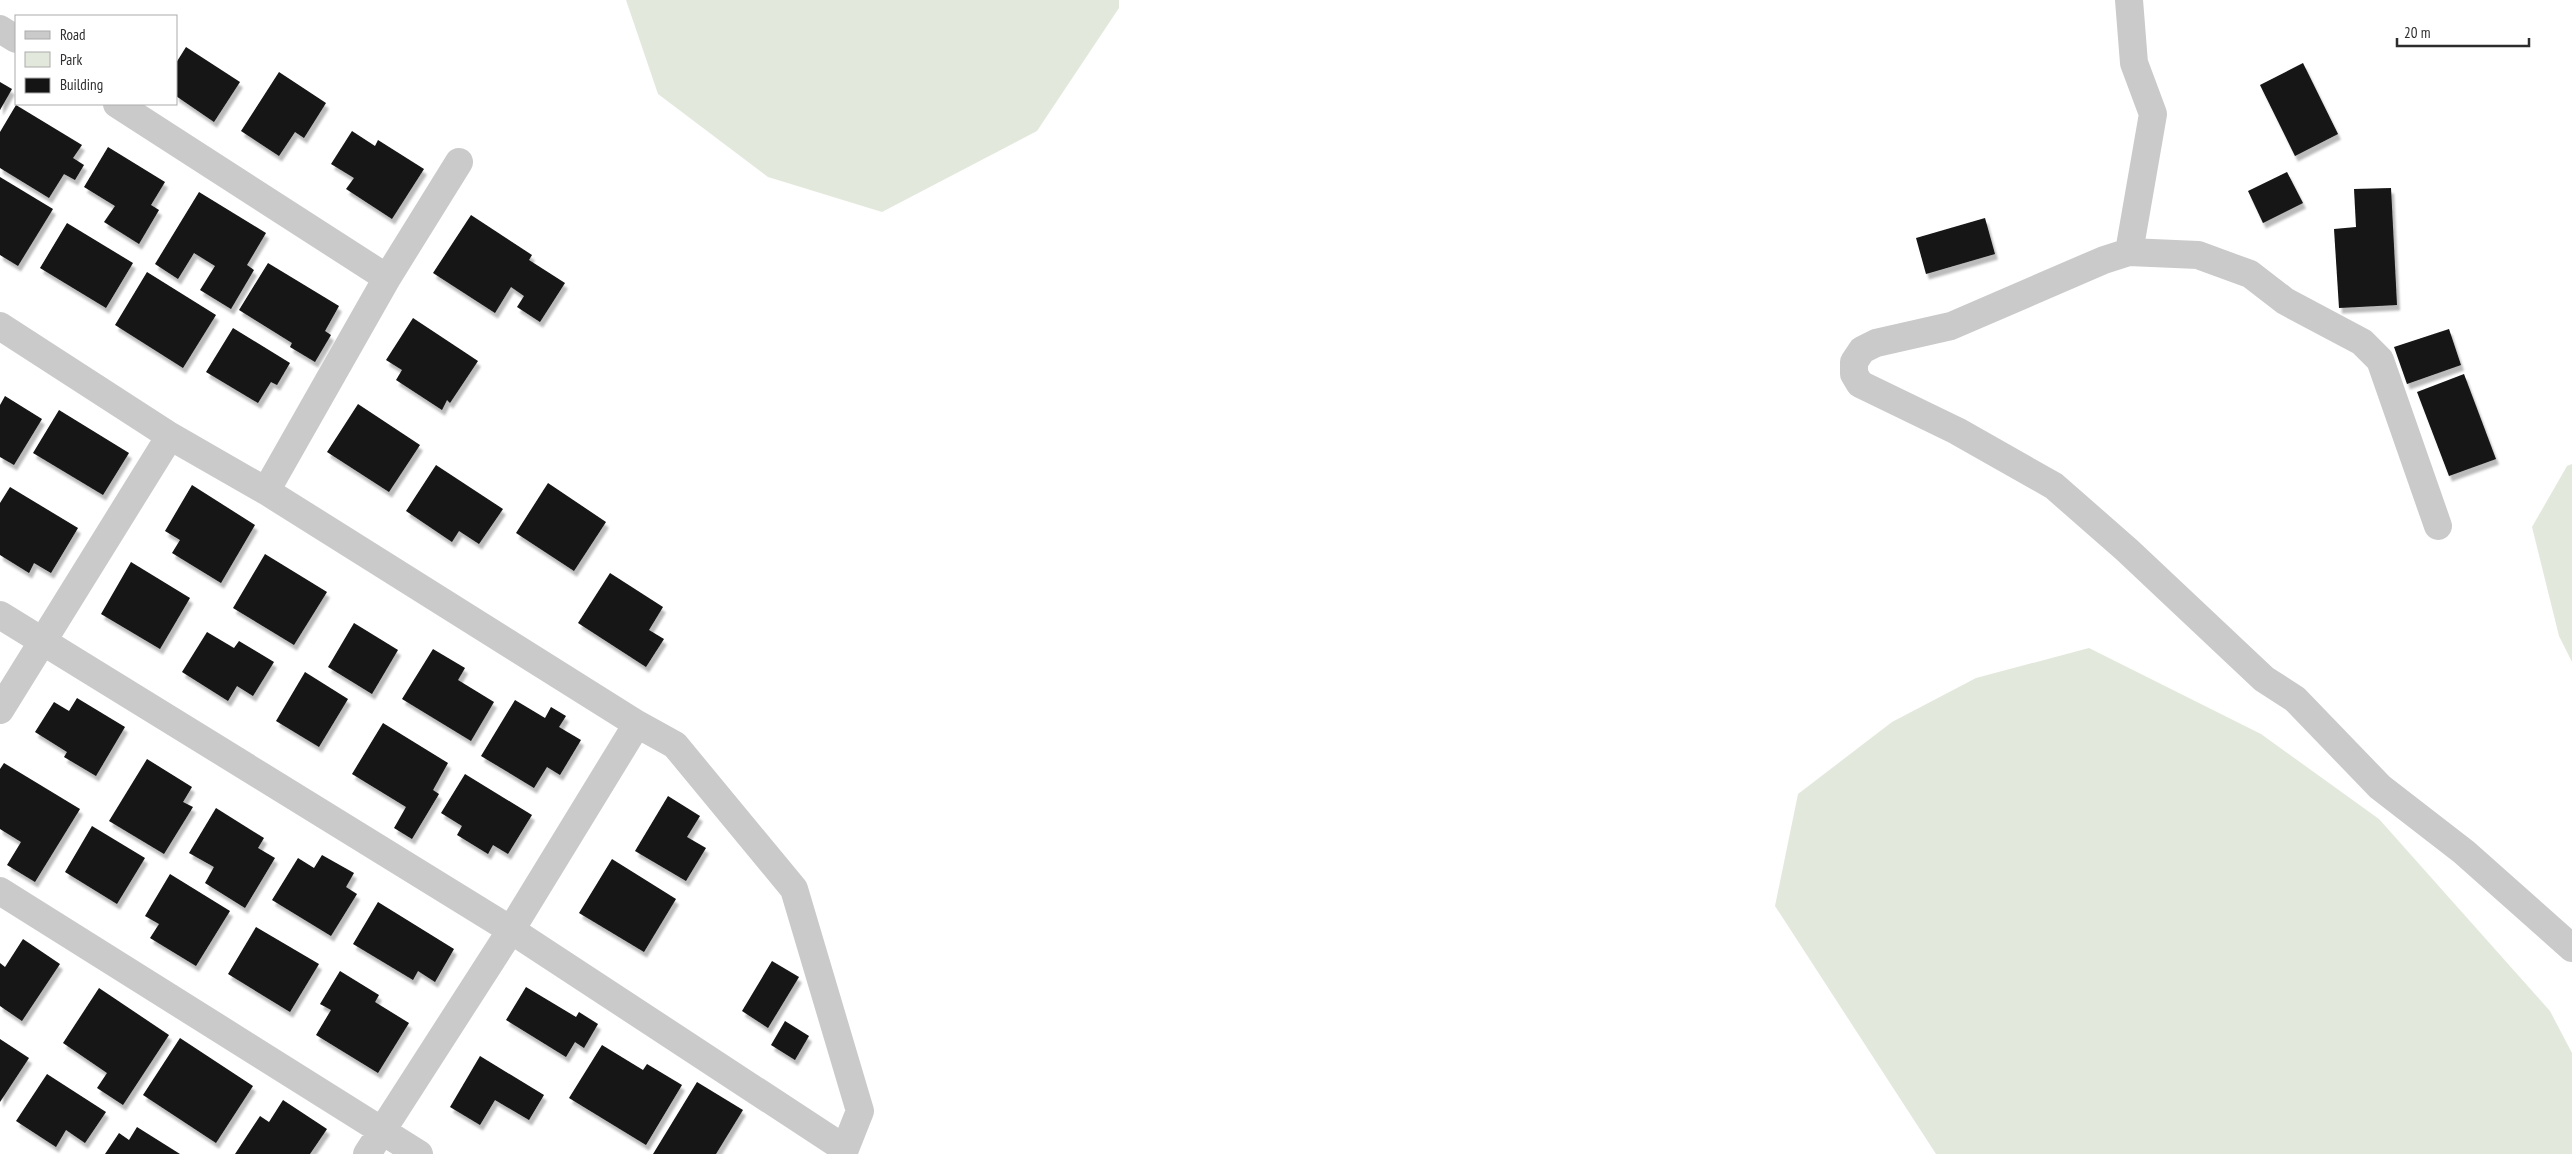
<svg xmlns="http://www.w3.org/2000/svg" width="2572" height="1154" font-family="'PT Sans Narrow',sans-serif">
  <defs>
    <filter id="shadow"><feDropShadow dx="3" dy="5.5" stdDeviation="1" flood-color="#0004"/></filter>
  </defs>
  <rect width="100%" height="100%" fill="#fff"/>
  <path fill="#e2e9dc" d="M626,0H1119V8L1037,131L882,212L768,177L658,94Z
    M2572,464V662L2559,636L2532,527L2567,466Z
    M2089,648L2261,734L2379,819L2550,1011L2572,1053V1154H1936L1775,906L1798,794L1892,722L1976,678Z"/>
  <path fill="#141414" filter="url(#shadow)" d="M186,47L240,82L214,122L176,96V63Z
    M2303,63L2338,134L2295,156L2260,85Z
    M279,72L326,103L304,138L295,132L279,156L241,131Z
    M0,82L12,89L0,110Z
    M16,105L82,145L73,158L84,165L75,180L64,174L49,198L0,168V132Z
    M352,131L375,146L378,140L424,169L392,219L346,189L354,178L331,164Z
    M108,147L165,182L151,205L159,210L139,244L104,222L115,206L84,187Z
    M2287,172L2303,203L2263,223L2248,191Z
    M0,177L53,209L18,266L0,255Z
    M2391,188L2397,305L2339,308L2334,229L2356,227L2354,189Z
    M199,192L266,233L247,265L254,270L231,309L200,290L215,266L194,253L178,279L155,264Z
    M471,215L532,255L529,260L565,283L540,322L517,307L524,296L511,287L495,313L433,273Z
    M1985,218L1995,254L1926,274L1916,238Z
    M67,223L133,263L106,308L40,268Z
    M268,263L339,306L325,331L331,335L315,362L290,347L292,343L239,310Z
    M147,272L216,315L183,368L115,325Z
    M413,318L478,361L450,403L447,400L442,410L396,380L402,370L386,360Z
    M233,328L290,363L277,385L271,382L258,403L206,372Z
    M2449,329L2461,365L2407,384L2394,347Z
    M2464,374L2496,459L2449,476L2417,392Z
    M5,396L42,419L14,465L0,457V405Z
    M358,404L420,445L389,492L327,452Z
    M59,410L129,453L103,495L33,453Z
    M436,465L503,509L479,544L459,531L452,542L406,511Z
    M548,483L606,522L574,571L516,533Z
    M192,485L255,525L221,583L172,553L180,540L165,531Z
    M10,487L78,528L51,573L34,563L29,573L0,555V503Z
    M265,554L327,592L294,645L233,608Z
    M131,562L190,598L160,649L101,614Z
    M610,573L663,607L649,630L664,639L646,667L578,623Z
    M354,623L398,650L372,694L328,667Z
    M207,632L234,648L239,641L274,662L253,696L237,686L228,701L182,672Z
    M433,649L465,668L458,680L494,702L471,741L402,699Z
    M305,672L348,699L319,747L276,721Z
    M77,698L125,727L96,776L64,757L67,752L35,732L54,702L69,711Z
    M515,700L545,718L551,707L566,716L559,727L581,740L560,775L547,767L534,788L481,756Z
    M383,723L448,763L433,790L439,794L412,839L394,828L406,807L352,774Z
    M147,759L192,787L183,802L193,807L164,854L109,821Z
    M4,763L80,809L35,882L7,865L21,842L0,829V769Z
    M465,774L532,815L508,854L493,845L488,854L457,835L462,826L441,813Z
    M668,796L700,816L687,837L706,848L686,881L635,851Z
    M216,808L264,838L258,848L275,858L245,908L205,883L214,867L189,853Z
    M92,826L145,858L117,904L65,872Z
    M322,855L354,873L346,887L357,894L331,936L272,900L298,858L314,868Z
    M612,859L676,899L644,952L579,913Z
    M170,874L230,911L196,966L150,938L159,924L145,916Z
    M378,902L454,949L435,982L418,971L413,980L353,944Z
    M256,927L319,964L290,1012L228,974Z
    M23,939L60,964L22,1021L0,1006V963L5,967Z
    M772,961L799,977L768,1028L742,1011Z
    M340,971L379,995L375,1002L409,1023L378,1073L316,1035L331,1010L320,1004Z
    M526,987L576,1017L579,1012L598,1024L584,1048L575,1042L566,1057L506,1020Z
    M99,988L169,1035L123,1105L97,1088L107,1073L63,1043Z
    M785,1021L809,1036L795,1060L771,1045Z
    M180,1038L253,1086L216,1143L143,1095Z
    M0,1039L29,1058L0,1102Z
    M602,1045L643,1070L647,1064L682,1085L646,1145L569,1098Z
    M480,1056L544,1095L529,1120L495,1100L480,1125L450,1107Z
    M47,1074L106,1112L85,1143L66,1130L56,1147L16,1121Z
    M697,1082L743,1110L716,1154H653Z
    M283,1100L327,1129L310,1154H235L260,1116L269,1122Z
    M137,1127L180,1154H105L119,1133L129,1140Z"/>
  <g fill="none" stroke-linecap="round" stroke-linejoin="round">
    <path stroke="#cacaca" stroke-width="28" d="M2129,0L2134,63L2153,114L2129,252L2104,260L1951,326L1876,343L1862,350L1854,362V374L1860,384L1957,431L2054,486L2127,550L2264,679L2295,699L2380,787L2464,852L2572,948
      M0,29L16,39
      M117,104L387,278L266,491
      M2129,252L2198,255L2250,274L2285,301L2362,342L2380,360L2438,526
      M387,278L459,162
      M0,326L170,436L266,491L637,724L675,745L794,889L860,1111L843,1154
      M0,615L511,930L845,1149
      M0,710L170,436
      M0,891L419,1154
      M367,1154L511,930L637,724"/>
  </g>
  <rect x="15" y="15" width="162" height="90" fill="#ffffff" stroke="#ababab"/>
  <rect x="25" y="31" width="25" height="8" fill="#cacaca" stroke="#ababab"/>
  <text x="60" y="40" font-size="15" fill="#2d2d2d">Road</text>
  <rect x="25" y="52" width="25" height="15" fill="#e2e9dc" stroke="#ababab"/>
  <text x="60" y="65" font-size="15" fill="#2d2d2d">Park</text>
  <rect x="25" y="78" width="25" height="15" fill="#141414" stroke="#ababab"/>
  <text x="60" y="90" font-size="15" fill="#2d2d2d">Building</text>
  <path d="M2397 38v8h132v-8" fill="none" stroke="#2d2d2d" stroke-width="2.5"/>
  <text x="2404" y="38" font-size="15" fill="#2d2d2d" stroke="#ffffff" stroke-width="4" paint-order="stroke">20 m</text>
</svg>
